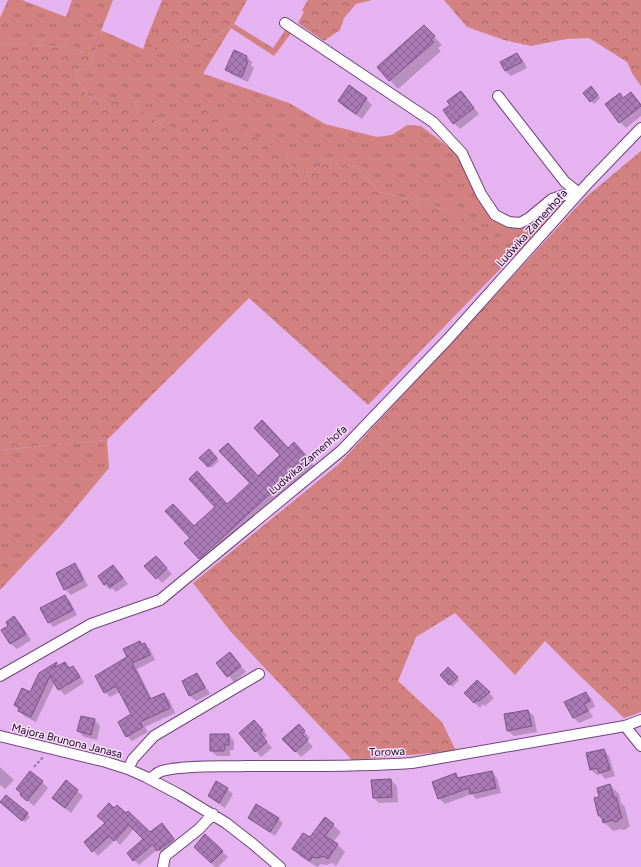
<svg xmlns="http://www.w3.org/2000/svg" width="641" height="867" font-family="Figtree,sans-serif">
  <defs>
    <pattern id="grass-tufts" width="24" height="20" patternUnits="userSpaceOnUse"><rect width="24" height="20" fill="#d38080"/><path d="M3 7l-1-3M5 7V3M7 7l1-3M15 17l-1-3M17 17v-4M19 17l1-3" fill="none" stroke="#aa6768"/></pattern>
    <pattern id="forest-crowns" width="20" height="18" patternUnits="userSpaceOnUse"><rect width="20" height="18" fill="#d38080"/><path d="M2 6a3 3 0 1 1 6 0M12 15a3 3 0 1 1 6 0" fill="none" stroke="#aa6768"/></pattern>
    <pattern id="building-cross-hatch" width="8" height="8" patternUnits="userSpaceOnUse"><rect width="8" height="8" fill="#aa7ab5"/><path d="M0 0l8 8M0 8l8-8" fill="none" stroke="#8a6293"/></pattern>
  </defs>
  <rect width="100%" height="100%" fill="#e6b3f1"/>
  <path fill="url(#grass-tufts)" d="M8,0H22L66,17L72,0H113L101,31L84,52L63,47L0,43V18Z
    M234,24L273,48L286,29L292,32L274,56L231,28L204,72V74L289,103L325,124L377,137L392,135L407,125L421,126L460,156L474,186L490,217L510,228L545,211L561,201L559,210L517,258L487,230L430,204L379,192L357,167L327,162L303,176L170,132L130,101H102L87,95L79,82L75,71L89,68L103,31L143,49L146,40L184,48L210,39Z
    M107,440L109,468L63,523L0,590V450Z"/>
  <path fill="url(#forest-crowns)" d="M162,0H247L234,24L210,39L184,48L155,49L146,40Z
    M308,0H372L356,4L344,18L340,30L324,41L298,23L304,12L302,10Z
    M444,0H641V86L633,75L627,62L589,38L566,39L531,46L504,40L467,27Z
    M101,31H103L89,68L75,71L79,82L87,95L102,101H130L170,132L204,109L274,146L303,176L327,162L357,167L379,192L430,204L488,230L514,255L368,405L249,298L107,440L0,450V43L63,47L83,52Z
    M641,151V712L624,718L579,675L545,641L515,675L455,613L416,637L398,681L442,722L456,751L352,760L230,631L193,583L339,464L586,197Z"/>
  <path fill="#0003" d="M432,34L442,45L438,48L441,51L398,89L378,68Z
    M517,54L523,60L527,68L511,76L505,71Z
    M247,57L252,62L251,65L254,68L248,82L232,75L227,70Z
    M594,90L600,98L594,104L584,93Z
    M461,92L466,98L479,114L460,129L454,123L451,105Z
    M631,93L641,104V116L626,128L620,122V95L624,99Z
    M366,99L372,105L362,119L344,107L339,101Z
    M288,449L301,451L315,467L300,481L298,479L207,566L186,543L191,538L195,527L228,505Z
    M209,450L219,461L211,468L201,458Z
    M156,557L172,574L162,583L146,566Z
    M74,564L80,570L88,586L71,595L65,589Z
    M113,566L119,572L128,584L116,592L112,588L110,590L104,584Z
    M65,597L70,601L77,615L53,627L49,622Z
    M14,617L20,623L31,640L17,649L11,644L3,631L10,626Z
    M140,642L142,645L144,644L150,649L155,660L137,669L152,699L163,694L169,699L175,713L145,727L148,732L132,741L127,736L133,715L120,692L110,697L105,692Z
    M230,653L246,672L234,682L218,663Z
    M57,663L59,666L65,663L70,668L73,667L78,672L84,683L65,695L59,689L55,682L36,722L24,716L15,705L31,693L40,674Z
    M448,669L459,680L452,687L441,675Z
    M197,674L202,680L210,694L196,701L190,696L183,682Z
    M477,681L494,698L485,706L483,704L480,708L465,693Z
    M586,693L592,699L595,707L589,710L593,717L579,723L573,717Z
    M528,711L534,716L537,732L514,736L508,731Z
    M95,720L100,726L97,740L84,737L78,731Z
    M259,726L267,736L264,738L272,748L261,757L240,733Z
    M304,731L310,738L307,740L313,747L301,757L284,739Z
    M229,735L234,741V750H230V756H217L211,751Z
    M604,750L609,756L615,776L605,779L601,774L597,775L591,770Z
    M0,767L14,780L5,789L0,785Z
    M492,772L497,778L501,793L476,799L472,794L445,804L439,798L455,774L460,779Z
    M391,780L397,786L398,802L379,803L374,798Z
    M42,782L48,788L34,806L21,795Z
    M66,782L83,796L71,813L59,804L53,798Z
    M610,785L619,794L621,803L625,807L630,827H628L627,829L623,830L621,829L613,831L604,822L603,820L599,815L601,798Z
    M227,789L233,794L225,808L215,801L209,796Z
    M6,796L30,817L25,822L4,804Z
    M114,809L150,833L167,829L178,844L163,855L158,849L139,865L134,860L145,839L134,829L120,845L115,840L98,856L85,842L106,823Z
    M249,817L278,819L283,823L275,836L254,822Z
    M333,825L341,832L333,842L338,845L345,852L336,866L332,863L327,865L320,864L318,867H317L301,857L294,849Z
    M205,836L228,857L218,867H215L195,847Z"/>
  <path fill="url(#building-cross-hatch)" stroke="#7f5189" d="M424,25L435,36L431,40L434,42L389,81L377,67Z
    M234,50L247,56L246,60L248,61L242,77L225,70Z
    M517,53L522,62L505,71L500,62Z
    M349,85L367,98L356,114L338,101Z
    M591,86L598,95L590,102L583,93Z
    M461,91L474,108L453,124L443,110L450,105L447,101Z
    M631,92L641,105V106L619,123L605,104L620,93L623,98Z
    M262,420L288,448L294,442L308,458L292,474L290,472L273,488L274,490L199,559L184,543L190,538L165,511L173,504L194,526L215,507L189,479L197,471L227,504L233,499L250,483L219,451L228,443L258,476L280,455L254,428Z
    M209,449L217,458L208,467L199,458Z
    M156,556L167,568L156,579L144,566Z
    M75,563L83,580L64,590L56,573Z
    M113,565L123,578L110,587L107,583L104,585L98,576Z
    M65,595L73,610L48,623L40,608Z
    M14,616L26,634L10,644L1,630L8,626L6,622Z
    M140,641L141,644L145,643L150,655L132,663L150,699L164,693L170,708L140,722L143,727L126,737L118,722L131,714L116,686L104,693L95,676L127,657L123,649Z
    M230,652L241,666L227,677L216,663Z
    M57,662L54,668L65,662L69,668L73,666L80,677L58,690L50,676L31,717L18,711L19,708L14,705L22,688L30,692L39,673Z
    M448,667L458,677L449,685L440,675Z
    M197,673L205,688L189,696L182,681Z
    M477,680L490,692L479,701L477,700L474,703L464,693Z
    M586,692L590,701L584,704L588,711L573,718L564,702Z
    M528,710L532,726L507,731L504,714Z
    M81,716L95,719L91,735L77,731Z
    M254,720L263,730L260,733L267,742L255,752L239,733Z
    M299,724L305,731L302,734L308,740L295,752L282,739Z
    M210,734H229V745H225L224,751H210Z
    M604,749L610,770L599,773L597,768L590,770L586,753Z
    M30,771L43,781L27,801L20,795L21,793L16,789Z
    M492,771L496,788L470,794L469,788L438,799L432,782L456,773L457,778Z
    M391,779L392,797L373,798L371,780Z
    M66,780L78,790L65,808L52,798Z
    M216,781L228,788L219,803L208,796Z
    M610,784L614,798L616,797L622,818L619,819L618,821L614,822L612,820L603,823L602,818L598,815L594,798L599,797L597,788Z
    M6,795L28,813L22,821L0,802Z
    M109,803L114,808L117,805L126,813L128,811L150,832L162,823L174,839L157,851L153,844L133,861L127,853L143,839L129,825L114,841L109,836L92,852L84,842L105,823L97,816Z
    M256,804L279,818L270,832L248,818Z
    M325,817L334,824L325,836L338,844L328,859L323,856L318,858L312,857L310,861L292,849L303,833L310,837Z
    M205,834L223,851L211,863L194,847Z"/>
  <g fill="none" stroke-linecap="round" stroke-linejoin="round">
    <g stroke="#71447b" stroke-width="12">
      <path id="minor" d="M285,23L433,122L462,153L481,194L495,215L509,222L520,223L529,218L552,199L564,195L579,193
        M498,96L565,182L579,193
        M0,676L91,624L160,600L342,450L448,339L589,182L641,128
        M625,726L641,746
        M0,736L106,762L128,769L146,777L180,795L226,823L253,844L280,867
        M128,769L133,759L154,736L259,674
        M151,779C155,774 159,771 166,770C192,765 219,767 245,766C301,766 357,767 412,763L625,726L641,720
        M163,867L165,856L199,829L213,814"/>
    </g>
    <path stroke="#9c75a4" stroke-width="2" stroke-dasharray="3 2" stroke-linecap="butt" d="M34,767L43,757"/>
    <use href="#minor" stroke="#fff" stroke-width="10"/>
  </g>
  <g text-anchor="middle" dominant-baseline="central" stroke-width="3" stroke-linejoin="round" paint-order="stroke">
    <g font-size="11" fill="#1a081d" stroke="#f9dffe">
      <text transform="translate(532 228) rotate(-48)">Ludwika Zamenhofa</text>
      <text transform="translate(308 460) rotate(-41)">Ludwika Zamenhofa</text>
      <text transform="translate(67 741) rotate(14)">Majora Brunona Janasa</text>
      <text transform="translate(387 752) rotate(-2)">Torowa</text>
    </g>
  </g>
</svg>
